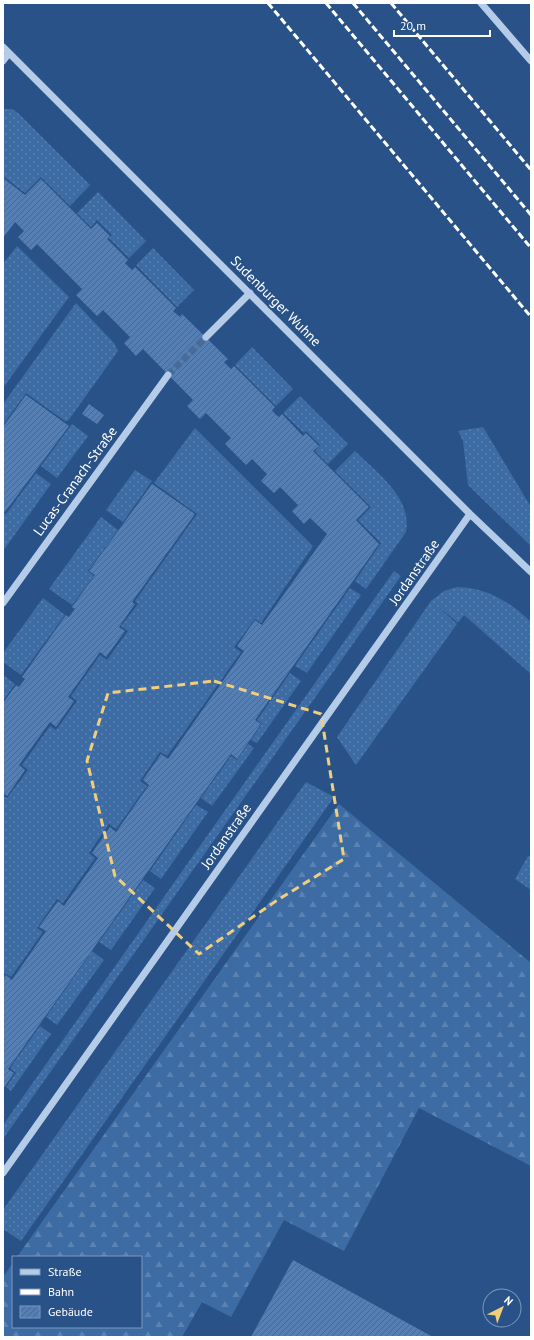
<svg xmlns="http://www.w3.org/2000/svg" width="534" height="1340" font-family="'PT Sans',sans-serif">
  <defs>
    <pattern id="grass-dots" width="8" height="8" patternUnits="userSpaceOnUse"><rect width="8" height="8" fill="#3d6ca5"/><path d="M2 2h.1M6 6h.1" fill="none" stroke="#5a82b2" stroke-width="1.8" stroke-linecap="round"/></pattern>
    <pattern id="forest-firs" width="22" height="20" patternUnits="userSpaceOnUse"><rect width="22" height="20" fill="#3d6ca5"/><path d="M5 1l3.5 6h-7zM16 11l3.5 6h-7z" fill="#5a82b2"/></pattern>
    <pattern id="building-hatch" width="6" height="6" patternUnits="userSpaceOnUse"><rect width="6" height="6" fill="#557eb2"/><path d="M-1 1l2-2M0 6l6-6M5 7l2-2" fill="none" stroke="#516884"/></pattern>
  </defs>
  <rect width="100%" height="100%" fill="#285288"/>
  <path fill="url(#grass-dots)" d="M5,109H12L18,113L90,185L70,206L41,177L25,193L3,176V111Z
    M98,192L146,241L129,258L109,238L112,235L97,220L91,227L77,213Z
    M17,246L69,297L3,388V264Z
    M153,248L194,290L177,307L136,265Z
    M76,303L114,343L118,351L68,421H65L26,393L3,425V404Z
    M252,347L293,389L276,406L235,365Z
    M300,396L348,444L328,464L315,451L320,445L306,431L304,433L283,413Z
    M72,424L88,436L57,478L41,466Z
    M483,427L531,507V546L468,485L463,441L458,431Z
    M195,428L313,546L261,623L255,619L234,647L241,652L167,756L160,752L140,781L147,786L116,829L109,824L89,853L95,858L63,903L57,899L37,928L43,932L11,977L5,973L3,975V796L7,798L28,770L22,765L50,726L56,730L77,701L71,696L100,655L107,660L128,631L121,626L138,604L135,601L197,514L154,483Z
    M355,451C377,473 412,497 406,532L366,589L355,581L381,543L358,520L371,507L335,471Z
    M135,470L152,481L123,522L106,510Z
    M36,473L51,484L3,551V512L6,514Z
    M101,517L118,530L88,571L94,576L72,605L49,589Z
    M394,571L401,576L3,1139V1125Z
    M457,587C487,588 509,601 531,622V674L464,615L458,623L435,604L457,624L356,765L337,737L431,601L444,591Z
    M350,588L361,595L307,673L295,666Z
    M43,598L65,615L21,675L3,662V653Z
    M290,673L301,681L257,743L251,740L262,724L257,720Z
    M3,675L15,684L3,701Z
    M248,744L254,748L212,806L201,798L231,756L237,760Z
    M306,782L334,797L21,1241L3,1229V1210Z
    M196,805L208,812L161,879L150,871Z
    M528,856H531V890L515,879Z
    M143,880L155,888L111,950L99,942Z
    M92,951L104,960L57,1025L46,1017Z
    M40,1026L51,1034L11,1091L6,1087L16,1073L10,1068Z"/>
  <path fill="url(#forest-firs)" d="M339,804L531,963V1166L419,1108L344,1251L284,1220L231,1317L202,1302L182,1337H3V1277L13,1263V1327H141V1257H17Z"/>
  <path fill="url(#building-hatch)" d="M3,178L25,195L41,179L91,229L97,223L110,236L107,239L128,260L125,263L132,270L135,267L176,308L173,311L180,317L182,314L228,359L224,362L231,369L234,366L275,407L272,410L275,414L279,417L282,414L303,436L306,433L319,446L313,451L369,507L356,520L379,544L255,720L261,724L237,759L231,754L8,1069L14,1073L3,1089V979L6,975L12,980L46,931L39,927L58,901L64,906L98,858L92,853L110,827L116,832L149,785L143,780L161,754L168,759L244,651L237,646L255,620L262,625L327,534L310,518L304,524L292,511L298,505L280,487L274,493L261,481L267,474L252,459L246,465L225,444L231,438L206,413L200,419L187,406L193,400L143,349L136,356L124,343L130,337L103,310L97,316L76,295L82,289L37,244L31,250L18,237L24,231L15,222L3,238Z
    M26,395L69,426L5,512L3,510V427Z
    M89,404L104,415L97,424L82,414Z
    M152,484L195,514L132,602L135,604L119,627L125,631L106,657L100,652L68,697L74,701L56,727L50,722L19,765L25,770L7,796L3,793V703L16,685L19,687L25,679L22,677L66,615L69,617L75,609L72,607L95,575L89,571Z
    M293,1260L433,1337H251Z"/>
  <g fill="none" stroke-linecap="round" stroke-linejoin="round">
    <path stroke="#486c9a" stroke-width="7" stroke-dasharray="7 3.5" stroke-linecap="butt" d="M168,375L206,337"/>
    <path stroke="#b5cce9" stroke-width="7" d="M481,3L531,61
      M3,47L470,514L531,572
      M3,61L9,53
      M206,337L250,293
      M3,603L168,375
      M3,1173L470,514"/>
    <path stroke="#fff" stroke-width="3" stroke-dasharray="7 3" stroke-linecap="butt" d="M268,3L531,317
      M326,3L531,248
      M353,3L531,215
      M391,3L531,170"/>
  </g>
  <path fill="none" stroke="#f0ce7b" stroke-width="3" stroke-dasharray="8 5" stroke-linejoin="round" d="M214,681L321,714L344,859L276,901L199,954L115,876L87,761L108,693Z"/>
  <g text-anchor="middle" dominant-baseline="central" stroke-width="4" stroke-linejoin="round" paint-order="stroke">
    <g font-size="14" fill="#fff" stroke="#285288">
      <text transform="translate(276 301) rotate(45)">Sudenburger Wuhne</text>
      <text transform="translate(75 481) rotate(-54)">Lucas-Cranach-Straße</text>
      <text transform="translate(414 572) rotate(-55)">Jordanstraße</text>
      <text transform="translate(226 836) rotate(-55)">Jordanstraße</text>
    </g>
  </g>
  <rect width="534" height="1340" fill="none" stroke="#ffffff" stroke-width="8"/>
  <rect x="12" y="1256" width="130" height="72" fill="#285288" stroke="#7e97b8"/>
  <rect x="20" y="1269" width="20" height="6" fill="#b5cce9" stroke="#7e97b8"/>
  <text x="48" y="1276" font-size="12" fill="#ffffff">Straße</text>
  <rect x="20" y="1289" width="20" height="6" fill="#ffffff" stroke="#7e97b8"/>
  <text x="48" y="1296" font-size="12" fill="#ffffff">Bahn</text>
  <rect x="20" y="1306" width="20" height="12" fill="url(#building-hatch)" stroke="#7e97b8"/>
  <text x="48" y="1316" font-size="12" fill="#ffffff">Gebäude</text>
  <g transform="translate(502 1308) rotate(42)"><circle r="19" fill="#285288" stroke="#7e97b8"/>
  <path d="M0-3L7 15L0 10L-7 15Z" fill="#f0ce7b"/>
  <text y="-6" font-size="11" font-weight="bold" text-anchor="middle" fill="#ffffff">N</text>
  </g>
  <path d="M394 30v6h96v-6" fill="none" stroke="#ffffff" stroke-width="2"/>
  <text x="400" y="30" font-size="12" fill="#ffffff" stroke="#285288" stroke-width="3" paint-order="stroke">20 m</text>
</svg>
